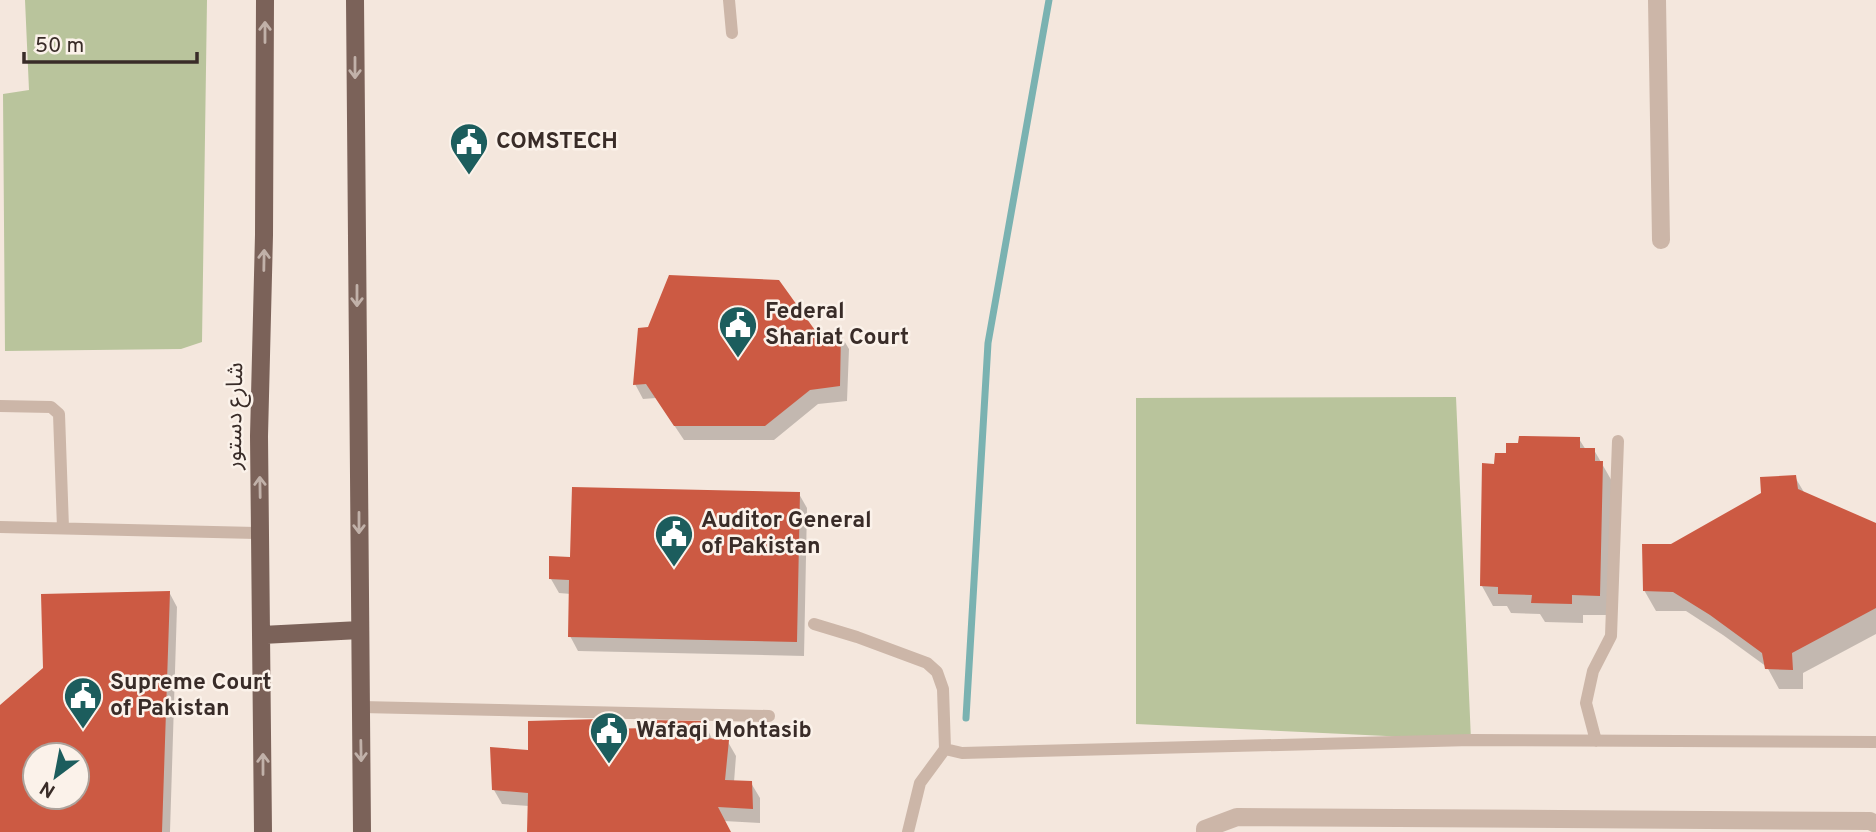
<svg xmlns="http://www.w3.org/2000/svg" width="1876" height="832" font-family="Overpass,'Noto Sans Arabic',sans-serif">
  <rect width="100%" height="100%" fill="#f4e7dd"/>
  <path fill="#b9c49c" d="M25,0H207L202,342L181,349L5,351L3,94L29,90Z
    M1456,397L1471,740L1136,724V398Z"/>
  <path fill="#0003" fill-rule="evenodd" d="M840,334L849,349L847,401L818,404L774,440H684L656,398L643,399L635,384L817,335Z
    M1579,439L1586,450H1594L1613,483L1611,615H1583V623L1545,622L1540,614L1511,613L1507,606H1493L1482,586L1496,465L1508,455Z
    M1795,477L1805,494L1876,525V634L1803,673V689H1779L1767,667L1723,635L1686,611H1656L1644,590L1672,545Z
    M799,494L807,508L804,656L578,651L570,636L571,594L559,593L551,579L572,559Z
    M169,592L177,607L170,832H0V707ZM35,755H77V797H35Z
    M600,721L605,731L649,730L704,722L713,741L728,742L736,756L734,782L751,783L760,798V823L724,821L730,832H529V806L502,804L494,790L530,752Z"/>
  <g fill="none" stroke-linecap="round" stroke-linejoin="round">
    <path stroke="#7ab2b1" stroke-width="7" d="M966,718L988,343L1049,0"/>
  </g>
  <path fill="#cc5a43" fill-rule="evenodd" d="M669,275L779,280L817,333L841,332L840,386L810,390L765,426H674L646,384L633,385L638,328L648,327Z
    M1519,436L1580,437V448H1595V461H1603L1600,596L1572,595V604L1531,603L1532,595L1498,594V587L1480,586L1482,463L1494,464L1495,453H1506V443H1518Z
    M1796,475L1798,489L1876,523V608L1792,653L1793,670L1765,669L1762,653L1710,615L1673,592L1643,591L1642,544H1671L1761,493L1760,477Z
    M572,487L800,492L797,642L568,637L569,580L549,579V556L570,557Z
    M170,591L162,832H0V705L43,668L41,594ZM35,755H77V797H35Z
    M601,719L603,729L647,728V720L705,721L707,738L729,740L725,780L752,781L753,809L718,807L731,832H527L528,793L492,790L490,747L528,750V721Z"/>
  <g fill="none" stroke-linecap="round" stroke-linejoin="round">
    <path stroke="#ccb6a8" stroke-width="12" d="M729,0L732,33
      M0,406L51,407L59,414L63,528
      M0,527L261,533
      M814,624L857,637L927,663L937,672L943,689L945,749L962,753L1471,740L1876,742
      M361,707L769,716
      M1596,741L1586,703L1593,671L1611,636L1618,441
      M908,832L920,783L945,749"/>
    <path stroke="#ccb6a8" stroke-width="18" d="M1657,0L1661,240
      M1205,832V829L1237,817L1870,821L1876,824"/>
    <path stroke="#7b6259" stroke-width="18" d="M355,0L362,832
      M262,635L360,630
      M263,832L259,436L264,235L265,0"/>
  </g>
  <defs><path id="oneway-shaft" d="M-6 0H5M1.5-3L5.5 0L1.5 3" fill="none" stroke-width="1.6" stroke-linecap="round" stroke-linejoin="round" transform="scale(1.75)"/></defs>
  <g stroke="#c1b1a9">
    <use href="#oneway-shaft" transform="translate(265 32) rotate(-90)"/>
    <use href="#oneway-shaft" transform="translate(355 68) rotate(90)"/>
    <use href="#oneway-shaft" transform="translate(264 260) rotate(-89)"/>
    <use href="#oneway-shaft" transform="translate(357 296) rotate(90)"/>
    <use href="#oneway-shaft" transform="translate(260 487) rotate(-91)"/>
    <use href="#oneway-shaft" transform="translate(359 523) rotate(90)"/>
    <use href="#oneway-shaft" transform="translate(361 751) rotate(89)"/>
    <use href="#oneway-shaft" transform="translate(263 764) rotate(-90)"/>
  </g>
  <defs>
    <g id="civic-pin" transform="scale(2.0125)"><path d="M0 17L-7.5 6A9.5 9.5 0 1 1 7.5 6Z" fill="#1c5d5d" stroke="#fbf2ea"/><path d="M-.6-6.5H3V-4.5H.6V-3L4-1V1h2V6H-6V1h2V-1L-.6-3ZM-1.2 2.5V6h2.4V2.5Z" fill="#fff"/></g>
  </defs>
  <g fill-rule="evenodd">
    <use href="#civic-pin" x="469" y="142"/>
    <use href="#civic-pin" x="738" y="325"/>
    <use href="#civic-pin" x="674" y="534"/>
    <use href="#civic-pin" x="83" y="696"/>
    <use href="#civic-pin" x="609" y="731"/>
  </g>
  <g text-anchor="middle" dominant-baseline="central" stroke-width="5" stroke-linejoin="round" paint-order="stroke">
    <g font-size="23" font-weight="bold" fill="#392c28" stroke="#fbf2ea" text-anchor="start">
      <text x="496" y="142">COMSTECH</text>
      <text x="765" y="312">Federal<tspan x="765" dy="26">Shariat Court</tspan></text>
      <text x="701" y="521">Auditor General<tspan x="701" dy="26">of Pakistan</tspan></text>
      <text x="110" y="683">Supreme Court<tspan x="110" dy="26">of Pakistan</tspan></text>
      <text x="636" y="731">Wafaqi Mohtasib</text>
    </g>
    <g font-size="23" fill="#392c28" stroke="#fbf2ea">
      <text transform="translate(236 416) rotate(-89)">شارع دستور</text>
    </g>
  </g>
  <g transform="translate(56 776) rotate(212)"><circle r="33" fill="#fbf2ea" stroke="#ada39c" stroke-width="2"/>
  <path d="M0-5L12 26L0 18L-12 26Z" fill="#1c5d5d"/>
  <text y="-10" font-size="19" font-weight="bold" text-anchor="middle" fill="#392c28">N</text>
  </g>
  <path d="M24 52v10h173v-10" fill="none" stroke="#392c28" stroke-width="3.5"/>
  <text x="35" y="52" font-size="21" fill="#392c28" stroke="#fbf2ea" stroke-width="5" paint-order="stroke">50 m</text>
</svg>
